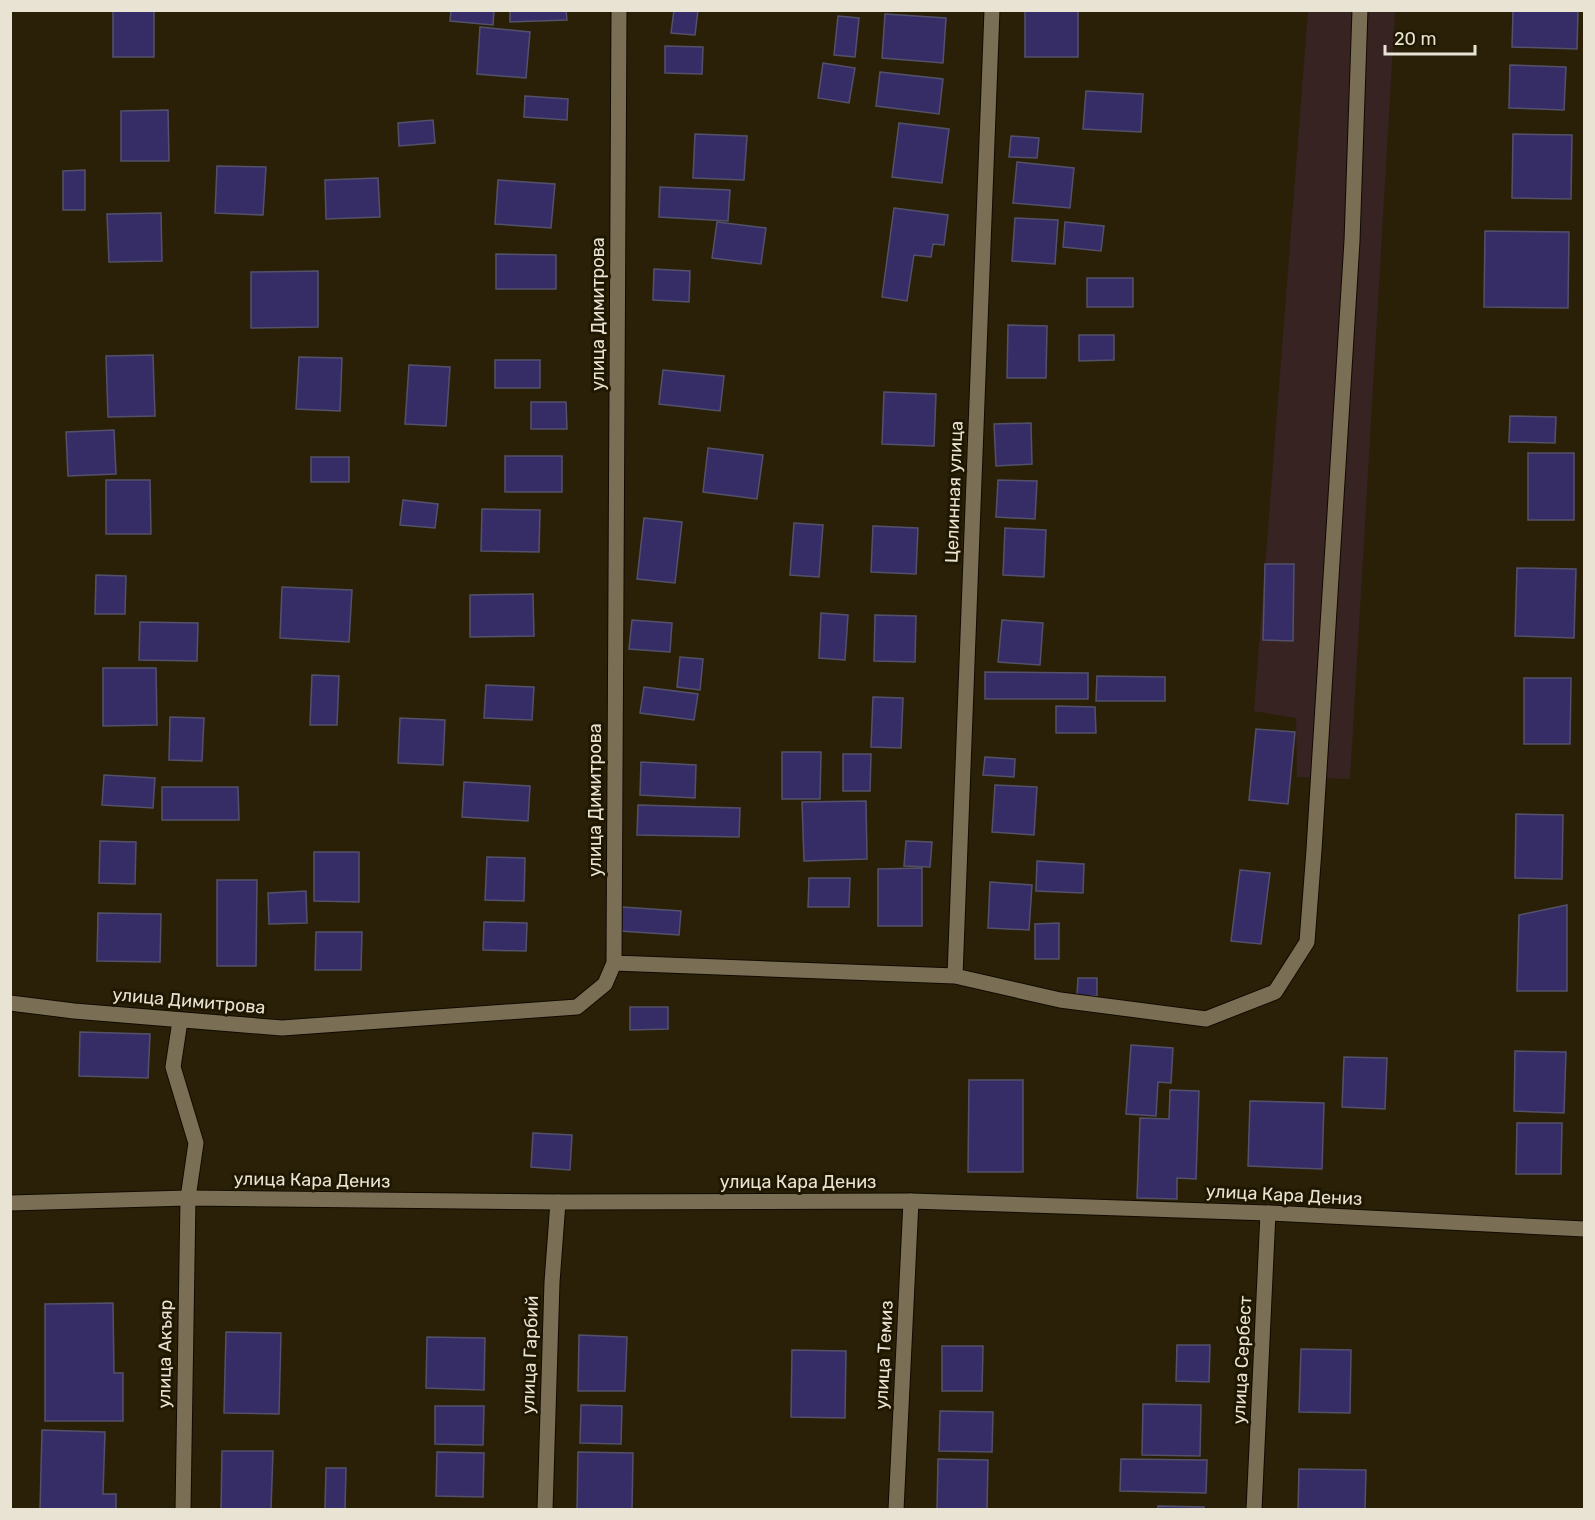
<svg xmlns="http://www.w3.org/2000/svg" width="1595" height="1520" font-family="Rubik,sans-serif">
  <rect width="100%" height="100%" fill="#2a2008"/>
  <path fill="#372322" d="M1308,11H1395L1350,779L1297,777L1296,718L1254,711Z"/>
  <path fill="#372d66" stroke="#53516a" stroke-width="1.5" d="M113,10H154V57H113Z
    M451,10H494L493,25L450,21Z
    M510,10H566L567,20L510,22Z
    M674,10H698L695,35L671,33Z
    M1025,10H1078V57H1025Z
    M1513,10H1578L1577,49L1512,47Z
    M885,14L946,18L943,63L882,58Z
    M838,16L859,18L855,57L834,55Z
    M480,27L530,32L526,78L477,74Z
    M665,46L703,47L702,74L665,73Z
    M823,63L855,68L849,103L818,98Z
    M1510,65L1566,67L1564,110L1509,108Z
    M880,72L943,79L939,114L876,106Z
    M1086,91L1143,94L1141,132L1083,129Z
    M525,96L568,99L567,120L524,117Z
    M168,110L169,161H121V111Z
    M433,120L435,143L399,146L398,123Z
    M899,123L949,129L942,183L892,177Z
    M695,134L747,136L744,180L693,178Z
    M1513,134L1572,135L1571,199L1512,198Z
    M1011,136L1039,138L1037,158L1009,157Z
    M1017,162L1074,168L1070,208L1013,203Z
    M217,166L266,167L263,215L215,213Z
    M85,170V210H63V171Z
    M378,178L380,217L326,219L325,180Z
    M498,180L555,184L551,228L495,224Z
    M660,187L730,190L728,221L659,217Z
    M894,208L948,215L944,245L933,244L931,257L914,255L907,301L882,297Z
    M161,213L162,261L109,262L107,214Z
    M1015,218L1058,220L1055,264L1012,261Z
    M717,222L766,228L761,264L712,258Z
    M1065,222L1104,226L1101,251L1063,247Z
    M1485,231L1569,232L1568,308L1484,307Z
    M496,254L556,255V289H496Z
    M654,269L690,271L689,302L653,300Z
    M318,271V327L251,328V272Z
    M1087,278H1133V307H1087Z
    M1008,325L1047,326L1046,378H1007Z
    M1079,335H1114V360L1079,361Z
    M153,355L155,416L108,417L106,356Z
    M299,357L342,358L340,411L296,409Z
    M495,360H540V388H495Z
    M409,365L450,367L446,426L405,424Z
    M663,370L724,376L720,411L659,404Z
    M884,392L936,394L934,446L882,444Z
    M531,402H566L567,429H531Z
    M1510,416L1556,417L1555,443L1509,442Z
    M1031,423L1032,464L996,466L994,424Z
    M114,430L116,474L68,476L66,432Z
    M708,448L763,455L757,499L703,492Z
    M1528,453H1574V520H1528Z
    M505,456H562V492H505Z
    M311,457H349V482H311Z
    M106,480H150L151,534H106Z
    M998,480L1037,481L1035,519L996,517Z
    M403,500L438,504L435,528L400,525Z
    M482,509L540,510L539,552L481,551Z
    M644,518L682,522L675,583L637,579Z
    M794,523L823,525L819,577L790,575Z
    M873,526L918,528L916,574L871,572Z
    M1005,528L1046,530L1044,577L1003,575Z
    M1265,564H1294L1293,641L1263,640Z
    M1517,568L1576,569L1574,638L1515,636Z
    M96,575L126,576L125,614H95Z
    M282,587L352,590L349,642L280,638Z
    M533,594L534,636L470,637V595Z
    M821,613L848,615L845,660L819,658Z
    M875,615L916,616L915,662L874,661Z
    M632,620L672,623L670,652L629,649Z
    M1002,620L1043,623L1040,665L998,662Z
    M140,622L198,623L197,661L139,660Z
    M680,657L703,659L700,690L677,687Z
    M103,668H156L157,725L103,726Z
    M985,672L1088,673V699H985Z
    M312,675L339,676L337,725H310Z
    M1097,676L1165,677V701H1096Z
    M1524,678H1571L1570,744H1524Z
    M486,685L534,687L532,720L484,718Z
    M644,687L698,694L694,720L640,713Z
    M873,697L903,698L901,748L871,747Z
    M1056,706L1095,707L1096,733H1056Z
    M170,717L204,718L202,761L169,760Z
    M400,718L445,720L443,765L398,763Z
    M1256,729L1295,732L1288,804L1249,800Z
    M782,752H821L820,799H782Z
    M843,754H871L870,791H843Z
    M985,757L1015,759L1014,777L983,775Z
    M641,762L696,765L695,798L640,795Z
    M104,775L155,778L153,808L102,805Z
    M464,782L530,786L528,821L462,817Z
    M995,785L1037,787L1034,835L992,832Z
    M162,787H238L239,820H162Z
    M866,801L867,859L804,861L802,802Z
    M638,805L740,808L739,837L637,835Z
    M1516,814L1563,815L1562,879L1515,878Z
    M100,841L136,842L135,884L99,883Z
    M906,841L932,842L930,867L904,866Z
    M314,852H359V902L314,901Z
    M487,857L525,858L524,901L485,900Z
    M1037,861L1084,864L1083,893L1036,891Z
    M922,868V926H878V869Z
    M1240,870L1270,873L1261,944L1231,941Z
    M809,878H850L849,907H808Z
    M217,880H257L256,966H217Z
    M990,882L1032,885L1029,930L988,928Z
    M306,891L307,923L269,924L268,893Z
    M1567,905V991H1517L1519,915Z
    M622,907L681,911L679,935L620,931Z
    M98,913L161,914L160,962L97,961Z
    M484,922L527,923L526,951L483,950Z
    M1059,923V959H1035V924Z
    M316,932H362L361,970H315Z
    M1078,978H1097V996H1077Z
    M630,1007H668V1029L630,1030Z
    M80,1032L150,1034L148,1078L79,1076Z
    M1131,1045L1173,1048L1171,1083L1158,1082L1156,1116L1126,1114Z
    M1515,1051L1566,1052L1564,1113L1514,1111Z
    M1344,1057L1387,1058L1385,1109L1342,1107Z
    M969,1080H1023V1172H968Z
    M1170,1090L1199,1091L1196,1179L1177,1178V1199L1137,1198L1140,1118L1169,1119Z
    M1250,1101L1324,1103L1322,1169L1248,1166Z
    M1517,1123H1562L1561,1174H1516Z
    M533,1133L572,1135L570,1170L531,1167Z
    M113,1303L114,1373H123V1421H45V1304Z
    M226,1332L281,1333L279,1414L224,1413Z
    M579,1335L627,1337L625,1391H578Z
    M427,1337L485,1338L484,1390L426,1388Z
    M1177,1345H1210L1209,1382L1176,1381Z
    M942,1346H983L982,1391H942Z
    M1301,1349L1351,1350L1350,1413L1299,1412Z
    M792,1350L846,1351L845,1418L791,1417Z
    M1143,1404L1201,1405L1200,1456L1142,1455Z
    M581,1405L622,1406L621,1444L580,1443Z
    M435,1406H484L483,1445L435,1444Z
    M940,1411L993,1412L992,1452L939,1451Z
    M42,1430L105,1432L103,1494H116V1510H40Z
    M222,1451H273L271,1510H221Z
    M437,1452L484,1453L483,1497L436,1496Z
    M578,1452L633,1453L632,1510H577Z
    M938,1459L988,1460L987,1510H937Z
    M1121,1459L1207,1460L1206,1493L1120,1491Z
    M326,1468H346L345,1510L325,1509Z
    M1299,1469L1366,1470L1365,1510H1298Z
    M1158,1506L1204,1507V1510H1158Z"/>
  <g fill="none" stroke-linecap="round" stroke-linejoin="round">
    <g stroke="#120a00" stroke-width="17">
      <path id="service" d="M180,1021L173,1067L196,1143L188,1198"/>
    </g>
    <g stroke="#120a00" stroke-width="17">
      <path id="minor" d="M614,963L955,976L1060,1000L1206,1019L1275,992L1307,942L1314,850L1352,241L1360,10
        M955,976L992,10
        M10,1003L74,1011L282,1028L577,1007L605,984L614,963L619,10
        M183,1510L188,1198
        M545,1510L552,1282L558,1202
        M896,1510L911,1201
        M1254,1510L1268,1213"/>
    </g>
    <g stroke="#120a00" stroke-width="17">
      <path id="secondary" d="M10,1203L188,1198L558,1202L911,1201L1268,1213L1584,1229"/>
    </g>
    <use href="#service" stroke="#7a6f55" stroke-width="15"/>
    <use href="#minor" stroke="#7a6f55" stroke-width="15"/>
    <use href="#secondary" stroke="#7a6f55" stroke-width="15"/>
  </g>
  <g text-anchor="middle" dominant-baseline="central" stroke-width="6" stroke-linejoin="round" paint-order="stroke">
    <g font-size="18" fill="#e9e3d4" stroke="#201701">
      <text transform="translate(598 314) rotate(-90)">улица Димитрова</text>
      <text transform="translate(954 492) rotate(-88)">Целинная улица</text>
      <text transform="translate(595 800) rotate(-90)">улица Димитрова</text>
      <text transform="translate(189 1001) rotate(5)">улица Димитрова</text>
      <text transform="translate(312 1180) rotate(1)">улица Кара Дениз</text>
      <text x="798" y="1182">улица Кара Дениз</text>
      <text transform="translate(1284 1195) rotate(3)">улица Кара Дениз</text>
      <text transform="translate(165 1354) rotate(-89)">улица Акъяр</text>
      <text transform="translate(530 1355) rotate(-88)">улица Гарбий</text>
      <text transform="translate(884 1355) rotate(-87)">улица Темиз</text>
      <text transform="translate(1242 1360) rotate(-87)">улица Сербест</text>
    </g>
  </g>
  <rect width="1595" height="1520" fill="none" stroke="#e9e3d4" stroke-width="24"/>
  <path d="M1385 45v9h90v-9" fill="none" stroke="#e9e3d4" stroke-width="3"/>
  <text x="1394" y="45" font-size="18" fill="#e9e3d4" stroke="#201701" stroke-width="4.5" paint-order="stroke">20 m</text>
</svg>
